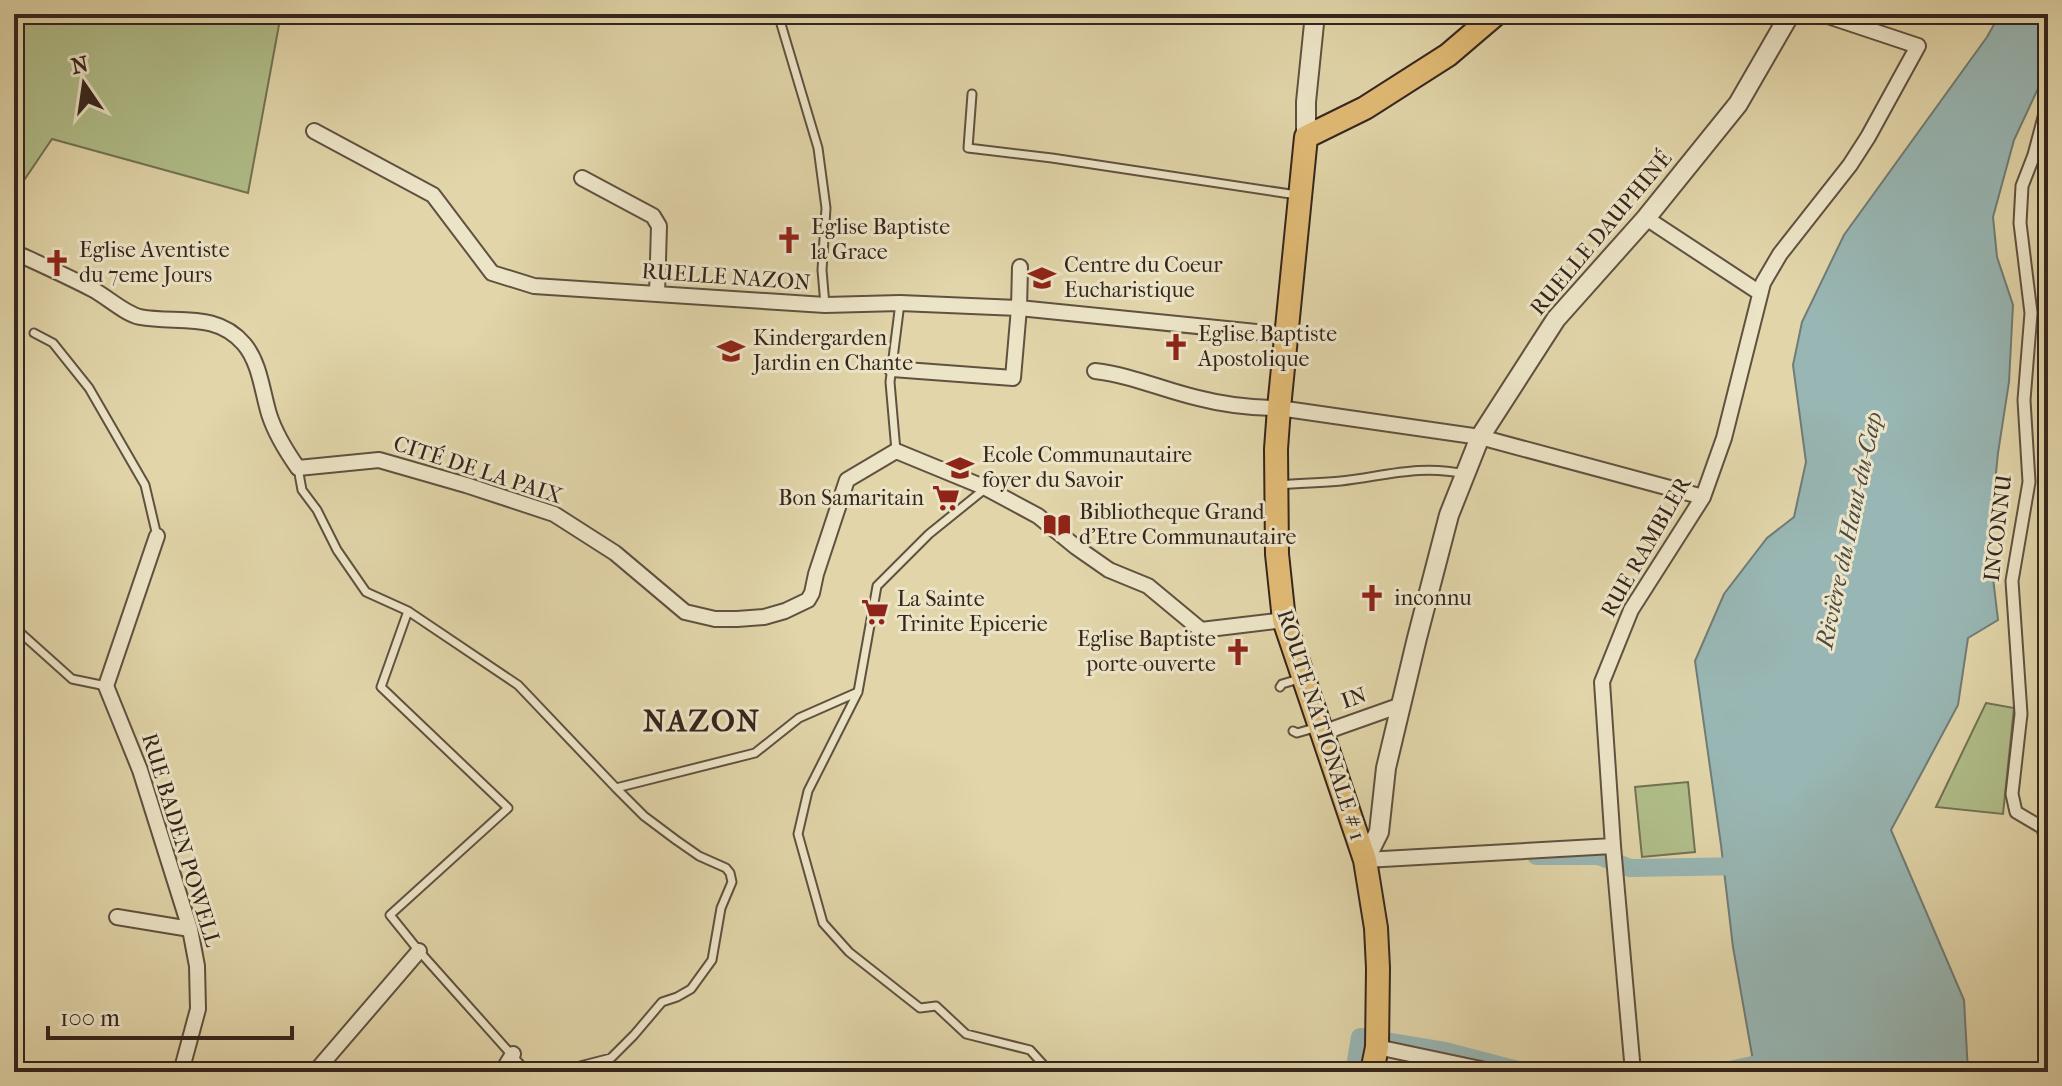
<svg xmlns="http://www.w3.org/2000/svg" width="2062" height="1086" font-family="'IM FELL French Canon',serif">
  <rect width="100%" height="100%" fill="#e1d5a9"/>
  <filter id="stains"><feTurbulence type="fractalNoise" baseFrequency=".0025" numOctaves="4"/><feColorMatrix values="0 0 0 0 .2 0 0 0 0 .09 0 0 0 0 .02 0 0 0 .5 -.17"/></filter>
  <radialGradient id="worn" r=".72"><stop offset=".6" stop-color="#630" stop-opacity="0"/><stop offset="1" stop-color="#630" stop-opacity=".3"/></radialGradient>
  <path fill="#b0be8a" stroke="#727254" stroke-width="2" d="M14,14H281L248,193L52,139L14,195Z
    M1986,703L2014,708L2003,814L1936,807Z
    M1688,782L1695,852L1642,857L1635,787Z"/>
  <path fill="#98b6b3" stroke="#707c77" stroke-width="2" d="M2000,14H2048V67L2014,140L1993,217L1997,257L2013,305L2009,382L1998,453L1989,544L1998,620L1968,638L1958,705L1891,830L1964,1000L1968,1072H1755L1733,947L1721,845L1695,661L1724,594L1767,538L1794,517L1806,462L1793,365L1802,322L1844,235L1987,37Z"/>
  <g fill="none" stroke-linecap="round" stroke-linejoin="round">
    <path stroke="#98b6b3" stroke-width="18" d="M1536,856H1599L1630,868L1748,866
      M1354,1072L1360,1037L1445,1051L1526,1072
      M1720,1072L1776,1060"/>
    <g stroke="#605140" stroke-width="11">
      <path id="service" d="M778,14L818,148L826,208L822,270L825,305
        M972,94L968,148L1052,158L1297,195
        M34,333L53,343L89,388L145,485L157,536
        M896,451L890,382L900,303
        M298,468L302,490L317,510L337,550L366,592L408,611L518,685L616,788L755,753L799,718L858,692
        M1279,485C1299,483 1320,483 1341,481C1385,476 1420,464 1465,474
        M986,488L929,534L877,586L858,692L808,791L798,834L823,923L849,952L920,1008L936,1006L966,1034L1030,1050L1050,1072
        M408,611L381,687L508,808L390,915L419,951L527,1072
        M14,627L72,679L106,686
        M1280,687L1282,684L1299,679
        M1293,731L1297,733L1318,727
        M567,1072L580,1066L611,1058L634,1035L662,1002L677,997L691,989L712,960L721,908L732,882L730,873L726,868L699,856L676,840L644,816L616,788"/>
    </g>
    <g stroke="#605140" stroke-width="15">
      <path id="pedestrian" d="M2048,102L2034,155L2022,186L2020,223L2031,313L2024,400L2029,482L2012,581L2021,714L2012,794L2016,812L2043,828L2048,850"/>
    </g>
    <g stroke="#605140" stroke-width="18">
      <path id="minor" d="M314,131L433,195L492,273L534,286L825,305L900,303L1019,308L1286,335
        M582,178L653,216L659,226L657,294
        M1646,218L1760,293
        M14,252C40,264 67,276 92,289C106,296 125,314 140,317C177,324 216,311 244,344C260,363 262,391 269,414C275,433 286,451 298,468L379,460L466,485L554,514L615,553L685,612L715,619H737L764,617L785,611L808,600L812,593L816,574L847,480L896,451L986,488L1038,516L1076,547L1109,570L1148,586L1201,630L1284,620
        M892,369L1013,378L1019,308L1020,267
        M1095,371C1131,375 1163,390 1198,398C1225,405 1251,408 1279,408L1480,437L1703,497
        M157,536L106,686L140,770L190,929L197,966L198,1009L181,1072
        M1322,733L1401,705
        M1365,860L1613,846
        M117,917L190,929
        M1377,1047L1495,1072
        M315,1072L419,951
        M502,1072L513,1054
        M1633,1072L1613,846L1602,682L1631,610L1703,497L1724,438L1763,283L1780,254L1850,165L1868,137L1918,46L1822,14"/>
    </g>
    <g stroke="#605140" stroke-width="22">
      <path id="tertiary" d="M1306,137V102L1315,14
        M1365,860L1379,832L1386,768L1417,638L1449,515L1480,437L1556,319L1646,218L1738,104L1790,14"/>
    </g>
    <g stroke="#35251d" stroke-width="26">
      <path id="primary" d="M1372,1072L1377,1047L1378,968L1376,928L1365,860L1284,620L1277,554L1276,449L1279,408L1306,137L1365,108L1448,55L1496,14"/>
    </g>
    <use href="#service" stroke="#ece4c7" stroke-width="7"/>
    <use href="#pedestrian" stroke="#ece4c7" stroke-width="11"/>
    <use href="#minor" stroke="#ece4c7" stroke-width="14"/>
    <use href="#tertiary" stroke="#ece4c7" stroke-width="18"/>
    <use href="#primary" stroke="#e0ba74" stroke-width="22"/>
  </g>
  <defs>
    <g id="church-bare" transform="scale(2.16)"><path d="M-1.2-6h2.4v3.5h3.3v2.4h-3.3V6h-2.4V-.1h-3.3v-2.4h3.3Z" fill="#8f2418" stroke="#ece4c7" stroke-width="2.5" paint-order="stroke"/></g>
    <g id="school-bare" transform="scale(2.16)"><path d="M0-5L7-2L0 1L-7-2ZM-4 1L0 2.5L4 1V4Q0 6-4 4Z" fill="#8f2418" stroke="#ece4c7" stroke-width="2.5" paint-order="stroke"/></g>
    <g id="supermarket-bare" transform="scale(2.16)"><path d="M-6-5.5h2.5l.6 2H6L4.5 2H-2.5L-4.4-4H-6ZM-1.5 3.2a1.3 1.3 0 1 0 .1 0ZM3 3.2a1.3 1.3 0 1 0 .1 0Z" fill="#8f2418" stroke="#ece4c7" stroke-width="2.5" paint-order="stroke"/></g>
    <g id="library-bare" transform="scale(2.16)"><path d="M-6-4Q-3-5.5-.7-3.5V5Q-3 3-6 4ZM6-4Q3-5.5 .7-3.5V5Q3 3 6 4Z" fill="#8f2418" stroke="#ece4c7" stroke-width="2.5" paint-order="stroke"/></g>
  </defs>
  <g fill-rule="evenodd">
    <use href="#church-bare" x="789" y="240"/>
    <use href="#church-bare" x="57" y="263"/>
    <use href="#school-bare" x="1042" y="278"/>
    <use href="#church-bare" x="1176" y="347"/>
    <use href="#school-bare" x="731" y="351"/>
    <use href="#school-bare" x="960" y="468"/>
    <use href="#supermarket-bare" x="946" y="498"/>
    <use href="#library-bare" x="1057" y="525"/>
    <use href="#church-bare" x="1372" y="598"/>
    <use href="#supermarket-bare" x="875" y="612"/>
    <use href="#church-bare" x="1238" y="652"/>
  </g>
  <g text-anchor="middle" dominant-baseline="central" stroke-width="6" stroke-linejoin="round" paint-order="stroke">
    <g font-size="22" fill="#35251d" stroke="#ece4c7" text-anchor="start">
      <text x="811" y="227">Eglise Baptiste<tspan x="811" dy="25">la Grace</tspan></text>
      <text x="79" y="250">Eglise Aventiste<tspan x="79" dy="25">du 7eme Jours</tspan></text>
      <text x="1064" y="265">Centre du Coeur<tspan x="1064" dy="25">Eucharistique</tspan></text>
      <text x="1198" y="334">Eglise Baptiste<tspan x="1198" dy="25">Apostolique</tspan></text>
      <text x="753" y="338">Kindergarden<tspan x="753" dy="25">Jardin en Chante</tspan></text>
      <text x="982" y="455">Ecole Communautaire<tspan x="982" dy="25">foyer du Savoir</tspan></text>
      <text x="924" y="498" text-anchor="end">Bon Samaritain</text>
      <text x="1079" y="512">Bibliotheque Grand<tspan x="1079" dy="25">d'Etre Communautaire</tspan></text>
      <text x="1394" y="598">inconnu</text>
      <text x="897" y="599">La Sainte<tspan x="897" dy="25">Trinite Epicerie</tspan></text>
      <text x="1216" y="639" text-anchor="end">Eglise Baptiste<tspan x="1216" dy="25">porte-ouverte</tspan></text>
    </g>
    <g font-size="22" fill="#35251d" stroke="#ece4c7">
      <text transform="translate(1601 233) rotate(-50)">RUELLE DAUPHINÉ</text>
      <text transform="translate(726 277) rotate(4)">RUELLE NAZON</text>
      <text transform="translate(478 470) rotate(18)">CITÉ DE LA PAIX</text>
      <text transform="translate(1998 528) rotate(-83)">INCONNU</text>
      <text transform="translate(1646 547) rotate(-60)">RUE RAMBLER</text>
      <text transform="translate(1354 698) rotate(-19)">IN</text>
      <text transform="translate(1321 725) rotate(72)">ROUTE NATIONALE # 1</text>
      <text transform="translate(181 840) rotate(73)">RUE BADEN POWELL</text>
    </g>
    <g font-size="24" font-style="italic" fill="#4e4942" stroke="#ece4c7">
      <text transform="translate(1849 530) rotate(-78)">Rivière du Haut-du-Cap</text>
    </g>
    <g font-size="30" font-weight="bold" letter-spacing="2" fill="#35251d" stroke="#ece4c7">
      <text x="702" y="721">NAZON</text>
    </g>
  </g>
  <rect width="2062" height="1086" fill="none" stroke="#e1d5a9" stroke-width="48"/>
  <rect x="16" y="16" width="2030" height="1054" fill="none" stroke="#35251d" stroke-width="4"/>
  <rect x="24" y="24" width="2014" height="1038" fill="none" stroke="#35251d" stroke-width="2"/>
  <g transform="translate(84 84) rotate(347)" stroke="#ece4c7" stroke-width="6" paint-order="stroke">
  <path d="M0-6L14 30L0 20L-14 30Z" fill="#35251d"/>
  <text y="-12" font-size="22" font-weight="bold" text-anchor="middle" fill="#35251d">N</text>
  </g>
  <path d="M48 1026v12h244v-12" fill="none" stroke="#35251d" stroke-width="4"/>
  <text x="60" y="1026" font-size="24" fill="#35251d" stroke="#ece4c7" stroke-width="6" paint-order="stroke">100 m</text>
  <rect width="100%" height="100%" filter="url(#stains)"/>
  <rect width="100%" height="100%" fill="url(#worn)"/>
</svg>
